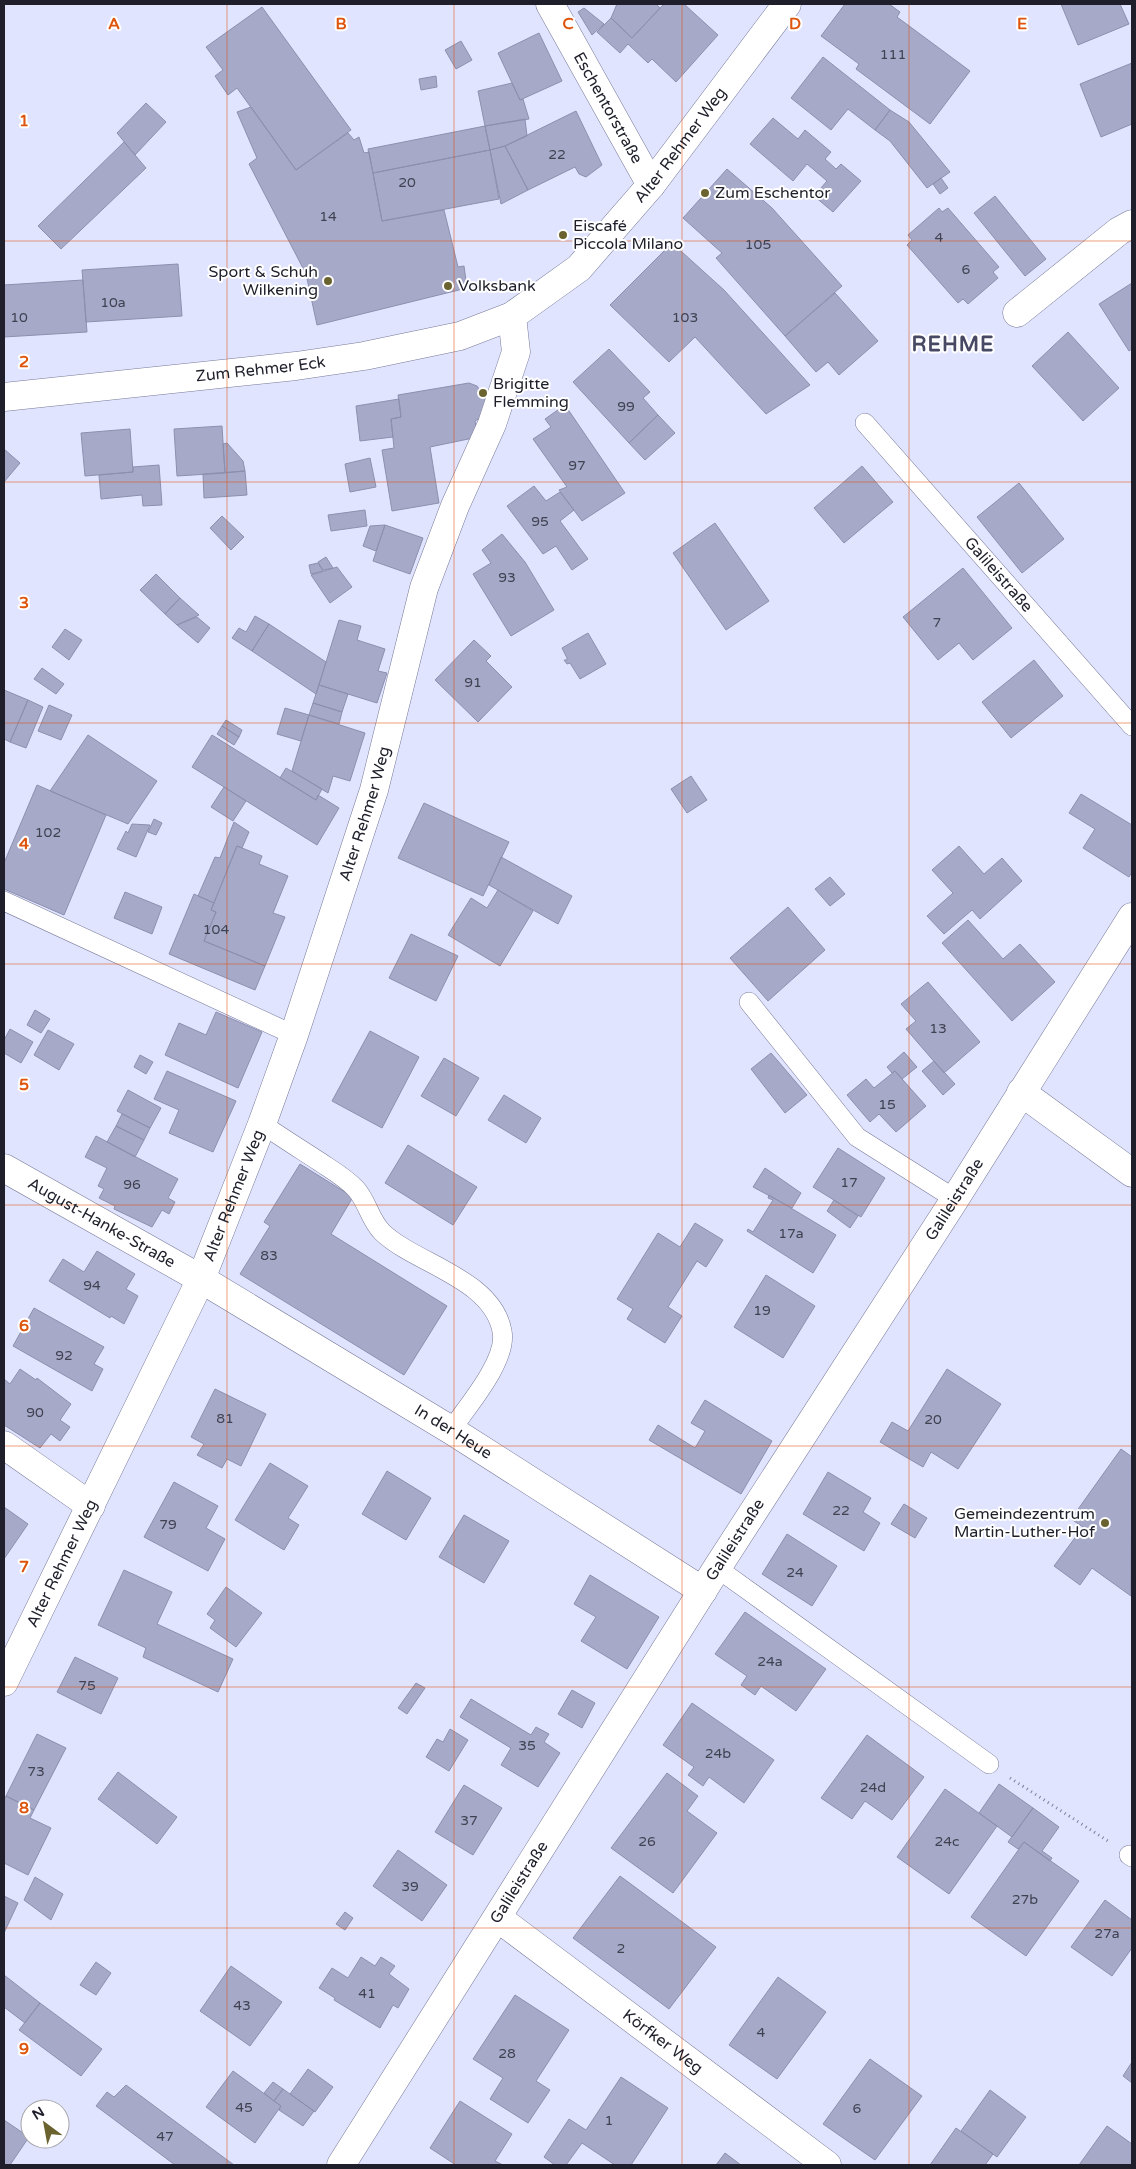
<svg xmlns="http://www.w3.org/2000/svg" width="1136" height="2169" font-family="'Varela Round',sans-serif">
  <rect width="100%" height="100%" fill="#e1e4ff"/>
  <path fill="#a6a9c8" stroke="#8d8fae" d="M617,4H656L660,8L632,38L611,18Z
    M664,4H684L718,35L676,82L652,59L648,63L628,44L620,53L597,32L611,18L632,38Z
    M845,4H889L900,12L897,17L970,71L930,124L856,69L859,64L821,36Z
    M1061,4H1120L1129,24L1078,45Z
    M262,7L351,130L296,170L237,88L228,95L215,76L223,70L206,47Z
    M584,8L604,24L592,35L578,12Z
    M539,33L562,81L520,100L498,53Z
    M461,41L472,60L456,69L445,50Z
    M823,57L890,110L875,130L848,109L831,130L791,98Z
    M1132,63V124L1101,137L1080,84Z
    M436,76L437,87L421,90L419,79Z
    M512,83L520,100L523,99L529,119L485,126L478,91Z
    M146,103L166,122L135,155L117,133Z
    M251,107L296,170L348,133L354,140L359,137L364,153L369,152L382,221L444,210L458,267L464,266L467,288L317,325L306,274L249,164L257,158L237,112Z
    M890,110L909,122L950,172L927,188L890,141L875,130Z
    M576,111L602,165L586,177L579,174L575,167L528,190L505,146Z
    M773,118L798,139L805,130L831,152L825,159L836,169L841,164L861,181L833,212L814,196L827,181L807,164L793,181L750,144Z
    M525,119L527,136L505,146L490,150L485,126Z
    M485,126L490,150L373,173L368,149Z
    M124,142L146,168L61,249L38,226Z
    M505,146L528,190L501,204L490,150Z
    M490,150L499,199L382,221L373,173Z
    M727,169L772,208L842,286L785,336L716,258L722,253L683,218Z
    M941,178L948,188L940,194L933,184Z
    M995,196L1046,259L1025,276L974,213Z
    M939,208L942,212L948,208L999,267L993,272L998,278L968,304L963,299L958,303L907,245L912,240L908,235Z
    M672,243L724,290L810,385L766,414L695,337L669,362L610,305Z
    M178,264L182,316L86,322L82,270Z
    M83,280L87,332L4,337V285Z
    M1132,283V349L1129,351L1099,304Z
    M835,293L878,341L839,375L828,362L816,372L785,336Z
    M1068,332L1119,388L1083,421L1032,366Z
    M609,349L650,392L643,398L658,415L629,443L573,382Z
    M469,383L477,386L487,401L480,418L475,421L478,437L430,447L439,503L392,511L382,450L394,448L391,419L401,417L398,395Z
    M399,399L401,417L391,419L393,437L360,441L356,406Z
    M565,405L625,493L582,521L559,490L567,487L533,439L551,427L545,419Z
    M658,415L675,433L645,460L629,443Z
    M222,426L225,473L177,476L174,429Z
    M130,429L133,472L85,476L81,433Z
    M227,443L243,461L245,471L225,473L223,444Z
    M4,449L20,463L4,482Z
    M370,458L376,487L350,492L345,464Z
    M159,465L162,505L143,506L142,495L101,499L99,475L133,472V467Z
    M862,466L893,502L844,543L814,508Z
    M245,471L247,495L204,498L203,474Z
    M1019,483L1064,539L1022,573L977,517Z
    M534,486L546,501L560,492L574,510L560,521L588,559L572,570L556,546L543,554L507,506Z
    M365,510L367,526L331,531L328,515Z
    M222,516L244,537L231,550L210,528Z
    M715,523L769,601L726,630L673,553Z
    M385,525L423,538L410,574L373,561Z
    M385,525L376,551L363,546L370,526Z
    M502,534L525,562L554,610L511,636L473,574L491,563L482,550Z
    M326,557L333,568L323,570L318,562Z
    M318,563L323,571L311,574L309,565Z
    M337,567L352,587L330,603L311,575Z
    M963,568L1012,628L973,660L959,643L938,660L903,617Z
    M156,574L180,598L165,614L140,590Z
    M180,598L199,615L177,625L165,614Z
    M255,616L269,624L252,651L232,638L239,628L246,632Z
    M197,617L210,628L198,643L177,625Z
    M339,620L361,626L357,640L385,649L378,671L387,673L377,703L319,685Z
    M269,624L326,662L316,694L252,651Z
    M65,629L82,640L69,660L52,647Z
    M588,633L606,664L580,679L570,663L567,664L564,660H567V658L562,648Z
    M474,640L491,656L486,661L512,687L478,722L435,680Z
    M1034,660L1063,696L1011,738L982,702Z
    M42,668L64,684L56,694L34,679Z
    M319,685L348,694L342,712L313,703Z
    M4,690L28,700L10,742L4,739Z
    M28,700L43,707L26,748L10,742Z
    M313,703L342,712L339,724L309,715Z
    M49,705L72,715L61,740L38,731Z
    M285,708L309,715L301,741L277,734Z
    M309,715L365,733L350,781L333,776L328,793L292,771Z
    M226,720L242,730L239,737L222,726Z
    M222,726L239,737L234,745L217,734Z
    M88,735L157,781L128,824L50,791Z
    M212,735L316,800L318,795L339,808L317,845L192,767Z
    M286,768L322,789L316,800L280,778Z
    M691,776L707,800L687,813L671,789Z
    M37,785L106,815L64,915L4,889V863Z
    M224,787L246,801L233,821L211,807Z
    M1081,794L1132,825V872L1129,877L1083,848L1095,829L1069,813Z
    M424,803L509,842L483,896L398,858Z
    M154,819L162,823L156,835L148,832Z
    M234,822L249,832L242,848L237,846L214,903L198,896L215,857L220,858Z
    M132,824L150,825L136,857L117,849L126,831L128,833Z
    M237,846L262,856L259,864L288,876L273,913L285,917L265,966L204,941L216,912L211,910Z
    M959,846L984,874L1002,858L1022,881L980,919L972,910L944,934L927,916L953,893L932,870Z
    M501,857L572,896L558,924L489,885Z
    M830,877L845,894L830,906L815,889Z
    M498,890L533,911L500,966L448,935L471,898L487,908Z
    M125,892L162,907L152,934L114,918Z
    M194,894L214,903L211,910L216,912L204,941L265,966L255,990L169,954Z
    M788,907L825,950L768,1001L730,958Z
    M968,920L1003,959L1020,944L1055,982L1012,1021L942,943Z
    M411,934L458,956L436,1001L389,978Z
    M928,982L980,1042L944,1073L906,1029L916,1021L901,1004Z
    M35,1010L50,1019L41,1033L27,1025Z
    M216,1012L262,1032L238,1088L165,1055L179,1023L206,1035Z
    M10,1029L33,1042L21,1063L4,1053V1040Z
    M48,1030L74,1044L59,1070L34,1055Z
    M370,1031L419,1057L382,1128L332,1101Z
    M904,1052L917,1067L902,1079L895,1071L892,1073L887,1067Z
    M771,1053L807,1095L785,1113L751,1069Z
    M140,1055L153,1062L146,1074L134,1067Z
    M444,1058L479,1078L456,1116L421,1096Z
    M934,1061L955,1084L943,1095L922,1071Z
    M167,1071L236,1101L213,1152L169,1133L179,1110L154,1099Z
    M895,1071L926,1106L896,1132L879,1114L870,1122L847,1095L866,1079L874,1088Z
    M128,1090L161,1108L150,1128L117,1111Z
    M504,1095L541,1118L526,1143L488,1120Z
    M122,1114L150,1128L144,1140L116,1126Z
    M116,1126L144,1140L135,1157L107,1142Z
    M96,1136L178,1179L168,1198L175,1202L169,1214L162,1210L152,1227L114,1209L115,1206L99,1198L104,1189L98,1186L107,1168L85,1157Z
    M408,1145L477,1187L453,1225L385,1183Z
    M838,1148L885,1178L861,1217L813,1187Z
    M300,1164L353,1197L331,1234L447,1306L404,1375L240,1274L270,1226L264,1222Z
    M765,1168L801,1193L792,1208L753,1187Z
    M769,1195L836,1235L813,1273L747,1231L748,1229L753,1232L773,1200L768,1198Z
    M834,1200L858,1216L850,1228L827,1211Z
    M695,1223L723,1240L706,1267L697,1261L668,1307L682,1316L665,1343L627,1319L633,1309L617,1299L658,1233L680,1247Z
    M97,1251L135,1274L126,1289L138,1296L124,1324L111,1316L110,1318L49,1281L63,1259L84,1272Z
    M766,1275L815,1306L783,1358L734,1327Z
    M34,1308L104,1347L94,1364L103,1369L92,1391L13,1346Z
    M20,1369L36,1380L37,1378L71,1404L60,1420L70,1427L60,1441L51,1434L40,1448L4,1425V1379L10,1384Z
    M947,1369L1001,1404L958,1469L931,1452L923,1467L880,1442L892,1422L908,1431Z
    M215,1389L266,1414L241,1466L227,1459L222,1468L197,1455L204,1444L191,1437Z
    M705,1400L772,1441L741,1494L649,1440L658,1425L695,1448L705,1431L691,1423Z
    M1121,1449L1132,1457L1131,1596L1092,1568L1080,1585L1054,1566L1083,1527L1071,1519Z
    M270,1463L308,1486L288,1518L299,1525L284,1550L235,1520Z
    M387,1471L431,1498L406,1540L362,1514Z
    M828,1472L871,1498L863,1512L880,1523L864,1551L803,1514Z
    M174,1482L218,1506L206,1528L225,1539L208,1571L144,1537Z
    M904,1504L927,1518L915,1538L891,1524Z
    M4,1507L28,1524L4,1559Z
    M464,1515L509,1541L484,1583L439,1557Z
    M787,1534L837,1566L812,1606L762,1574Z
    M124,1570L172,1592L157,1624L233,1659L218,1692L143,1657L146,1648L98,1625Z
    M590,1575L659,1617L627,1669L581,1641L596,1617L574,1604Z
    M226,1587L262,1613L236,1647L210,1628L215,1620L207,1614Z
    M745,1612L826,1669L796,1711L761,1686L755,1695L741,1685L747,1676L715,1654Z
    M75,1657L118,1678L101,1714L57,1692Z
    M416,1683L425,1688L407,1714L398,1708Z
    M572,1690L595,1703L582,1728L558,1714Z
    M471,1699L531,1735L536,1727L549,1734L544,1742L560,1753L538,1787L501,1765L511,1748L460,1717Z
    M692,1703L774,1760L744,1803L709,1777L703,1786L688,1775L694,1767L663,1745Z
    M450,1729L468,1740L449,1771L426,1757L437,1739L443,1742Z
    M37,1734L66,1748L34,1810L6,1796Z
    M867,1735L924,1777L892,1820L865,1801L852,1819L821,1798Z
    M118,1772L177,1817L157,1844L98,1799Z
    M667,1773L698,1796L687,1811L717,1833L673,1893L611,1848Z
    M999,1784L1033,1808L1012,1837L979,1813Z
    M464,1785L502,1808L473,1855L435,1832Z
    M945,1789L997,1826L949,1894L897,1857Z
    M6,1796L34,1810L30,1818L51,1828L28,1875L4,1863V1800Z
    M1033,1808L1059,1827L1042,1851L1052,1858L1050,1861L1024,1842L1018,1849L1008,1842Z
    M1024,1842L1079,1881L1026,1956L971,1917Z
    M398,1850L447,1885L422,1921L373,1886Z
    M620,1876L716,1947L669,2009L573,1938Z
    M35,1877L63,1894L51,1920L24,1900Z
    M4,1896L18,1903L4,1933Z
    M1105,1900L1132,1920V1948L1112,1976L1071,1947Z
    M345,1912L353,1918L345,1930L336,1924Z
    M361,1957L375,1966L381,1957L395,1966L389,1974L409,1989L398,2008L393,2005L380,2028L334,2000L335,1998L319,1988L332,1968L348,1978Z
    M96,1962L111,1973L96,1995L80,1985Z
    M231,1966L282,2002L250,2046L200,2011Z
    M4,1975L40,2003L25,2023L4,2007Z
    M778,1977L826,2012L777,2079L729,2045Z
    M515,1995L569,2030L536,2081L550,2090L528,2123L490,2099L503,2078L473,2059Z
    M40,2003L102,2049L81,2076L19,2030Z
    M870,2059L922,2096L875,2160L823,2124Z
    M1132,2062V2083L1123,2076Z
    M308,2069L333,2087L315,2112L290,2094Z
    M233,2071L281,2106L255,2143L206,2107Z
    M621,2077L668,2108L631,2165H615L582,2143L566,2165H555L544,2157L569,2119L586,2130Z
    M273,2082L283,2089L274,2101L264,2093Z
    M126,2085L234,2165H175L96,2106L107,2092L114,2097Z
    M283,2089L314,2111L303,2126L279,2110L281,2106L274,2101Z
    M990,2090L1026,2117L997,2157L961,2131Z
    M460,2101L512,2134L495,2161L503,2165H456L430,2148Z
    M4,2120L29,2137L10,2165H4Z
    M1107,2126L1132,2144V2165H1079Z
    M956,2128L993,2154L985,2165H930Z
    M725,2153L741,2165H716Z"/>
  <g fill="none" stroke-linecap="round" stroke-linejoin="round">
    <g stroke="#777a97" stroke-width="20">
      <g id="lane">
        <path id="s1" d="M865,423L1132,726"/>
        <path d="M4,901L294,1035"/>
        <path d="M749,1002L857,1137L955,1199"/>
        <path d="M262,1124C281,1137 300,1149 320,1162C332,1170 346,1178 356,1189C367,1201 370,1220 382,1232C415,1264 492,1278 502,1331C508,1360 467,1407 451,1430"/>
        <path d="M717,1568L989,1764"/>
        <path d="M1129,1855L1132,1857"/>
      </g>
    </g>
    <g stroke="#777a97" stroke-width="29">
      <g id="street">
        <path id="s2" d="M550,4L651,185"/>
        <path d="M1017,313L1119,231L1132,224"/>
        <path id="s3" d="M4,397L296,366L364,356L460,336L512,316L579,268L651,185L787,4"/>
        <path d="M1021,1092L1132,1173"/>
        <path id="s4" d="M4,1168L201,1279L451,1430L703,1591"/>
        <path d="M4,1445L91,1506"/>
        <path id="s5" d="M4,1682L201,1279L262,1124L294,1035L374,790L424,588L455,506L492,424L516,352L512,316"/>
        <path id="s6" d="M498,1918L827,2165"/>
        <path id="s7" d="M341,2165L717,1568L955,1199L1132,917"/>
      </g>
    </g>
    <path stroke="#7d7f92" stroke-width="3" stroke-dasharray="1 4" stroke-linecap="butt" d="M1010,1778L1108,1841"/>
    <use href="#lane" stroke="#fff" stroke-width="19"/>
    <use href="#street" stroke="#fff" stroke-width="28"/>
  </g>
  <path fill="none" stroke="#de560e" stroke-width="1" stroke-opacity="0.55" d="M227,4V2165M454,4V2165M682,4V2165M909,4V2165M4,241H1132M4,482H1132M4,723H1132M4,964H1132M4,1205H1132M4,1446H1132M4,1687H1132M4,1928H1132"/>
  <g fill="#6a622f" stroke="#fff" stroke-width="2">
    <circle cx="705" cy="193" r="5"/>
    <circle cx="563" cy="235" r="5"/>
    <circle cx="328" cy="281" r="5"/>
    <circle cx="448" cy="286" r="5"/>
    <circle cx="483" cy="393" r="5"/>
    <circle cx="1105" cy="1523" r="5"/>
  </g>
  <g text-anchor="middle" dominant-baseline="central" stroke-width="4" stroke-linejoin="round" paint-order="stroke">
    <g font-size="14" fill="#404252">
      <text x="893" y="54">111</text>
      <text x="557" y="154">22</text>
      <text x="407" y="182">20</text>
      <text x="328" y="216">14</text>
      <text x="939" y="237">4</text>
      <text x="758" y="244">105</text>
      <text x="966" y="269">6</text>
      <text x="113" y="302">10a</text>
      <text x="19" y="317">10</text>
      <text x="685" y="317">103</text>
      <text x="626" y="406">99</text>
      <text x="577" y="465">97</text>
      <text x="540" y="521">95</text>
      <text x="507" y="577">93</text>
      <text x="937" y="622">7</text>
      <text x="473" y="682">91</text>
      <text x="48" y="832">102</text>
      <text x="216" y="929">104</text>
      <text x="938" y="1028">13</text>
      <text x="887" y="1104">15</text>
      <text x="849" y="1182">17</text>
      <text x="132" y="1184">96</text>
      <text x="791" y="1233">17a</text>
      <text x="269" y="1255">83</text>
      <text x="92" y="1285">94</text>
      <text x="762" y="1310">19</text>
      <text x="64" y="1355">92</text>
      <text x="35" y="1412">90</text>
      <text x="225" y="1418">81</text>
      <text x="933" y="1419">20</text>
      <text x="841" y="1510">22</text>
      <text x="168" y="1524">79</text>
      <text x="795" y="1572">24</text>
      <text x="770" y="1661">24a</text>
      <text x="87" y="1685">75</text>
      <text x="527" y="1745">35</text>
      <text x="718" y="1753">24b</text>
      <text x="36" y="1771">73</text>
      <text x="873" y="1787">24d</text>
      <text x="469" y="1820">37</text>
      <text x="647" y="1841">26</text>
      <text x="947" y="1841">24c</text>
      <text x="410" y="1886">39</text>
      <text x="1025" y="1899">27b</text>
      <text x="1107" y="1933">27a</text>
      <text x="621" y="1948">2</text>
      <text x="367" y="1993">41</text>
      <text x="242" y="2005">43</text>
      <text x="761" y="2032">4</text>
      <text x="507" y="2053">28</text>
      <text x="244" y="2107">45</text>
      <text x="857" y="2108">6</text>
      <text x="609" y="2120">1</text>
      <text x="165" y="2136">47</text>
    </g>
    <g font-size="16" fill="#1e1f2a" stroke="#fff">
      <text stroke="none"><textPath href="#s2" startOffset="119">Eschentorstraße</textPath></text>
      <text stroke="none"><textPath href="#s3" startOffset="758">Alter Rehmer Weg</textPath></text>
      <text stroke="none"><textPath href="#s3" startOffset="258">Zum Rehmer Eck</textPath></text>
      <text stroke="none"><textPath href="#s1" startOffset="202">Galileistraße</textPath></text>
      <text stroke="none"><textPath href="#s5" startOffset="942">Alter Rehmer Weg</textPath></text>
      <text stroke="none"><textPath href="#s5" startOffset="538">Alter Rehmer Weg</textPath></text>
      <text stroke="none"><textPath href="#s7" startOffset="1144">Galileistraße</textPath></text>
      <text stroke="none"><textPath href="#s4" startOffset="112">August-Hanke-Straße</textPath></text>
      <text stroke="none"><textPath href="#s4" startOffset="521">In der Heue</textPath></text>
      <text stroke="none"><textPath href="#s7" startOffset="739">Galileistraße</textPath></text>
      <text stroke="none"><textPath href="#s5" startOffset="132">Alter Rehmer Weg</textPath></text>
      <text stroke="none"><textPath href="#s7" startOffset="334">Galileistraße</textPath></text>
      <text stroke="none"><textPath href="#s6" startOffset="206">Körfker Weg</textPath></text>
    </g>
    <g font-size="16" fill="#1e1f2a" stroke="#fff" text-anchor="start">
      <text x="715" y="193">Zum Eschentor</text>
      <text x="573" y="226">Eiscafé<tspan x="573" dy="18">Piccola Milano</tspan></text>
      <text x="318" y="272" text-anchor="end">Sport &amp; Schuh<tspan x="318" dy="18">Wilkening</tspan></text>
      <text x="458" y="286">Volksbank</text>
      <text x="493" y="384">Brigitte<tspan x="493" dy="18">Flemming</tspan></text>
      <text x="1095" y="1514" text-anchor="end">Gemeindezentrum<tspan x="1095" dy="18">Martin-Luther-Hof</tspan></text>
    </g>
    <g font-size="21" font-weight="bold" letter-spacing="1" fill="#474964" stroke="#fff">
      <text x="953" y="344">REHME</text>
    </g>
  </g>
  <g font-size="16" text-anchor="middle" font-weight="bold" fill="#de560e" stroke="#fff" stroke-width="4" stroke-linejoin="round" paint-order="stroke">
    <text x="114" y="29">A</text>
    <text x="341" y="29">B</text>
    <text x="568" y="29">C</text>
    <text x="795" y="29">D</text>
    <text x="1022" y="29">E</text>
    <text x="24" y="126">1</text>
    <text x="24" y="367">2</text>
    <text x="24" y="608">3</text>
    <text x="24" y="849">4</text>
    <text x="24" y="1090">5</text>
    <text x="24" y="1331">6</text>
    <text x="24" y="1572">7</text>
    <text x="24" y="1813">8</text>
    <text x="24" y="2054">9</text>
  </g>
  <rect width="1136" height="2169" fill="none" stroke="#1e1f2a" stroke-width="10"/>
  <g transform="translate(45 2124) rotate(328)"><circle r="24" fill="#ffffff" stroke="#a5a5aa"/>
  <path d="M0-4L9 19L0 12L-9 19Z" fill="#6a622f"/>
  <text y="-8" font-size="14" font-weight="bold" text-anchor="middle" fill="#1e1f2a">N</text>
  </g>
</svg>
